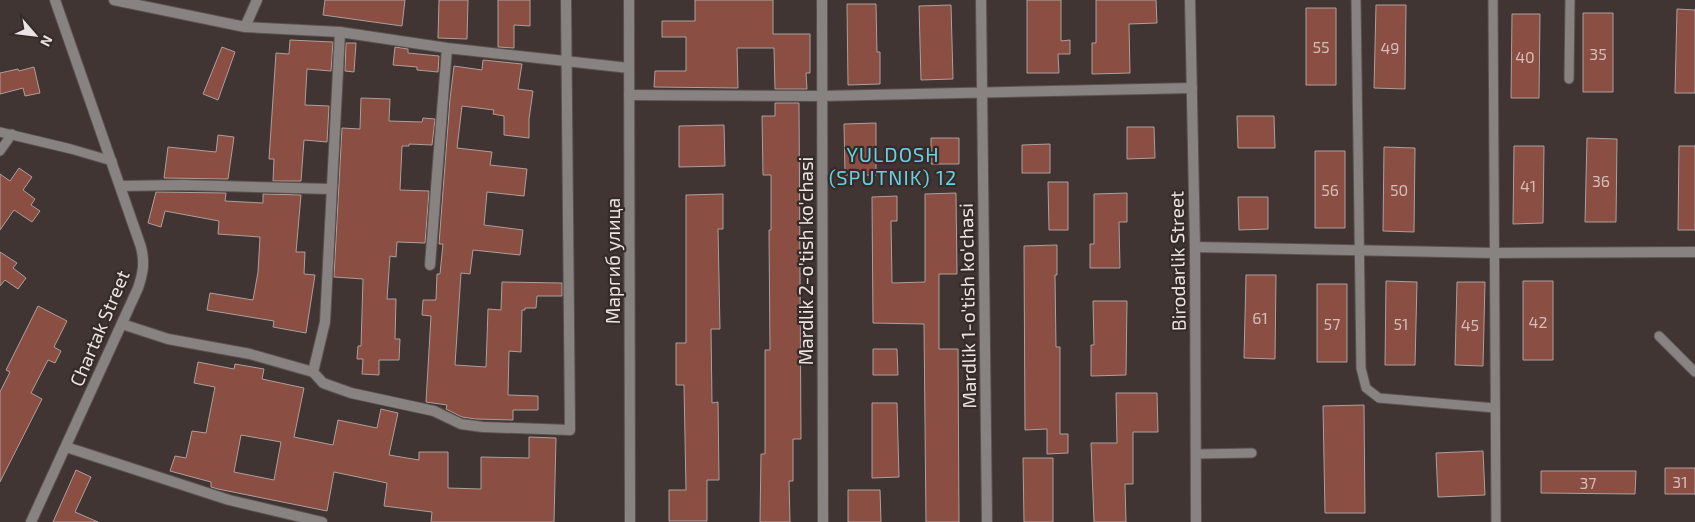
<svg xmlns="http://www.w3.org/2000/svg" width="1695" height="522" font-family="'Exo 2',sans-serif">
  <rect width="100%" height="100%" fill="#403532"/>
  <path fill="#8a4e42" stroke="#ad9f9c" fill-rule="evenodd" d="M325,0H405L402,26L323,15Z
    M439,0H468L467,39L438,38Z
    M498,0H530V26L514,25V48L498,47Z
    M695,0H773V34H810V73H806L807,89H775L774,48H737L738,88L654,87L655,71H686V37H662V21H695Z
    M1027,0H1061V41L1070,40V54H1058L1059,73H1027Z
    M1096,0H1156L1157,23L1129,24L1130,73L1092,74V43H1096Z
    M847,4H876L877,52H880V84L848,85Z
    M951,5L953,79L921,80L919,6Z
    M1376,5H1406L1405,89L1374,88Z
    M1306,8H1336V85H1306Z
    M1677,9L1695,10V93H1675Z
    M1583,13H1613V92H1583Z
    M1512,14H1540L1539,98H1511Z
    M290,40L333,42L331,71L307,69L305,105L329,106L327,142L304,140L301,181H273L274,159H269L276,53L289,54Z
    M346,43H356L354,72L345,71Z
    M222,47L235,52L218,100L203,94Z
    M395,47L408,49V53L439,56L438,72L417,70V67L393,65Z
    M483,60L522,64L518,89L533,91L529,119V138L504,135V116L493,114L494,110L462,106L457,148L492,152L490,165L527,169L524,196L487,192L484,225L523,230L520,255L473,250L470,274L461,273L455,365L486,367L488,309L501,310L502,282L562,283V296H537L536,308H525V310H522L521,352L509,351L508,395L538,396V410H513V420L476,419L462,417L446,409L447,405L426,402L431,316L422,315L423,300H436L437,274H440L443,244H439L450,99L454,66L482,70Z
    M34,67L40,93L25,96L23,88L0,94V73L18,69L19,71Z
    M361,98L390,99L389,121L422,122L423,118L435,119L432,145L409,144V146H402L400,190L429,191L425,243L397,242L396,257L390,256L387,299H396L395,339H400L399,360H379V375L362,374L363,359H357L358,346H361L363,279L334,277L342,128L360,129Z
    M775,103H799L801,439H793V481H789L790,522H760L761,454H765V350H770L769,230H771V175H763L762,116H775Z
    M1237,116H1274L1275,148H1238Z
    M876,123V175H845L844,124Z
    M724,125L725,166L679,167V126Z
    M1127,127H1154L1155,158L1127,159Z
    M218,135L234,137L228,179L164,178L168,147L216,152Z
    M931,138H959V164H931Z
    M1587,138L1617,139L1616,222H1585Z
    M1050,144V173H1022V145Z
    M1514,146H1544L1543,223L1513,224Z
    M1679,146H1695V230H1678Z
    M1384,147L1415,148L1414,232L1383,231Z
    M1315,151H1345V228H1315Z
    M19,168L32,177L23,190L35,199L31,205L40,211L32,222L14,210L0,230V174L10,181Z
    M1048,182H1068V230H1049Z
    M156,192L226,193L225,201L263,203V194L301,195L296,252H305L304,274L315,275L306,333L273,327L274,321L207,310L210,293L253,300L258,272L260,237L218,234L219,221L165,211L161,227L148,223Z
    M956,193L957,274H939V349H958L959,522H926L924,324L873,323L872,197L897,196V221H891L892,283L925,282V194Z
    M1127,193V222H1119L1120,268H1090V244H1094V194Z
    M723,194V229H718L720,329H711L712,403L718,402L719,480H707V521H669V490H686L684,385H676V343H686V195Z
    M1238,197H1268V229L1239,230Z
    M1057,245V275H1055L1056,347H1060V434H1068V453L1047,454V429L1025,430L1024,246Z
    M0,252L17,263L13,268L26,278L18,289L5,280L0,286Z
    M1246,275H1276L1275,359L1244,358Z
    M1386,281L1417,282L1415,365H1385Z
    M1523,281H1553V360H1523Z
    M1457,282H1485L1483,366L1455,365Z
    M1317,284H1347V362H1317Z
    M1093,301H1127L1126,375L1091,376V345H1094Z
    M38,306L67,321L54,347L61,351L55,363L48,360L31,393L42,399L0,482V392L10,372L6,370Z
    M873,349H897L898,375H873Z
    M198,362L234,369L235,364L264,369L262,379L304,388L294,437L333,445L338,420L377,428L381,409L398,413L389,455L419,460V452H448V488L481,489V457L529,458V437L556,438L554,522H431L432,512L384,506L387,483L334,472L327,511L218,489L211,487V482L170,471L175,456L186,458L192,431L206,433L215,387L194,383ZM241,435L281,442L274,480L234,472Z
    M1116,393H1157L1158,432H1133V484H1125L1126,522H1094L1091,443H1117Z
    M872,403H897L899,477L872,478Z
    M1364,405L1365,513H1325L1323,406Z
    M1483,451L1485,495L1438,497L1436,453Z
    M1023,458H1053V522H1024Z
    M1665,468H1695V494H1665Z
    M76,470L91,477L75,512L98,522H53Z
    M1541,471H1636L1635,494L1541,493Z
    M848,490H880L881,522H848Z"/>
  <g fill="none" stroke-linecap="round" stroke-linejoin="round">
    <g stroke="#5b514e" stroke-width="11">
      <path id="service" d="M1356,0L1361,368L1366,388L1379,398L1495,408
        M1493,0L1496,522
        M1569,79L1570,0
        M0,132L71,149L112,161
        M0,151L12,134
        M1659,336L1695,372
        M1196,454L1252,453"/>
    </g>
    <g stroke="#5b514e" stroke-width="12">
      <path id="minor" d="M114,0L245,27L340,32L447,48L629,68
        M822,0L823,522
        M981,0L987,522
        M245,27L257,0
        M629,95L822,96L1192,88
        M120,186L184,185L331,189
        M1195,247L1494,253L1695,252
        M430,265L447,48
        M122,324L168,339L250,354L313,372L323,383L351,393L434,411L461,424L483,427L570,430L566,0
        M313,372L325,322L340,32
        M66,447L229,500L322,522
        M31,522L138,288C143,273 145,263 141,247L55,0"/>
    </g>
    <g stroke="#5b514e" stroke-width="12">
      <path id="tertiary" d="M629,0L630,522
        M1190,0L1195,247L1196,522"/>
    </g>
    <use href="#service" stroke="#888280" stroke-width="9"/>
    <use href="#minor" stroke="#888280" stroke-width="10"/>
    <use href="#tertiary" stroke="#888280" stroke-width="10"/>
  </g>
  <g text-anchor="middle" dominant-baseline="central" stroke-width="4.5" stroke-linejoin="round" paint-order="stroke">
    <g font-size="16" fill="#d3beba">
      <text x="1321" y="46">55</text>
      <text x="1390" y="47">49</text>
      <text x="1598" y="53">35</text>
      <text x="1525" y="56">40</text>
      <text x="1601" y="180">36</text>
      <text x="1528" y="185">41</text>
      <text x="1330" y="189">56</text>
      <text x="1399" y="189">50</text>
      <text x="1260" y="317">61</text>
      <text x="1538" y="321">42</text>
      <text x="1332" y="323">57</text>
      <text x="1401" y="323">51</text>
      <text x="1470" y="324">45</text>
      <text x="1680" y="481">31</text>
      <text x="1588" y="482">37</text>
    </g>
    <g font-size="19" fill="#ebe4e2" stroke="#352b28">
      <text transform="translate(612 261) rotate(-90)">Маргиб улица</text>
      <text transform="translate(805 261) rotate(-90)">Mardlik 2-o'tish ko'chasi</text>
      <text transform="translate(1177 261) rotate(-91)">Birodarlik Street</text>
      <text transform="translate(967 306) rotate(-91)">Mardlik 1-o'tish ko'chasi</text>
      <text transform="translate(99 328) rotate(-67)">Chartak Street</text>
    </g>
    <g font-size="20" letter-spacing="1" fill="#68cfe4" stroke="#352b28">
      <text x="893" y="154">YULDOSH<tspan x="893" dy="23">(SPUTNIK) 12</tspan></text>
    </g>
  </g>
  <g transform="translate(35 35) rotate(118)" stroke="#352b28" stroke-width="4" paint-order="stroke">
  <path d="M0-4L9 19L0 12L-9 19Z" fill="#ebe4e2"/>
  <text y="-8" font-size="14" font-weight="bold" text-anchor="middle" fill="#ebe4e2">N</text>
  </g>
</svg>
